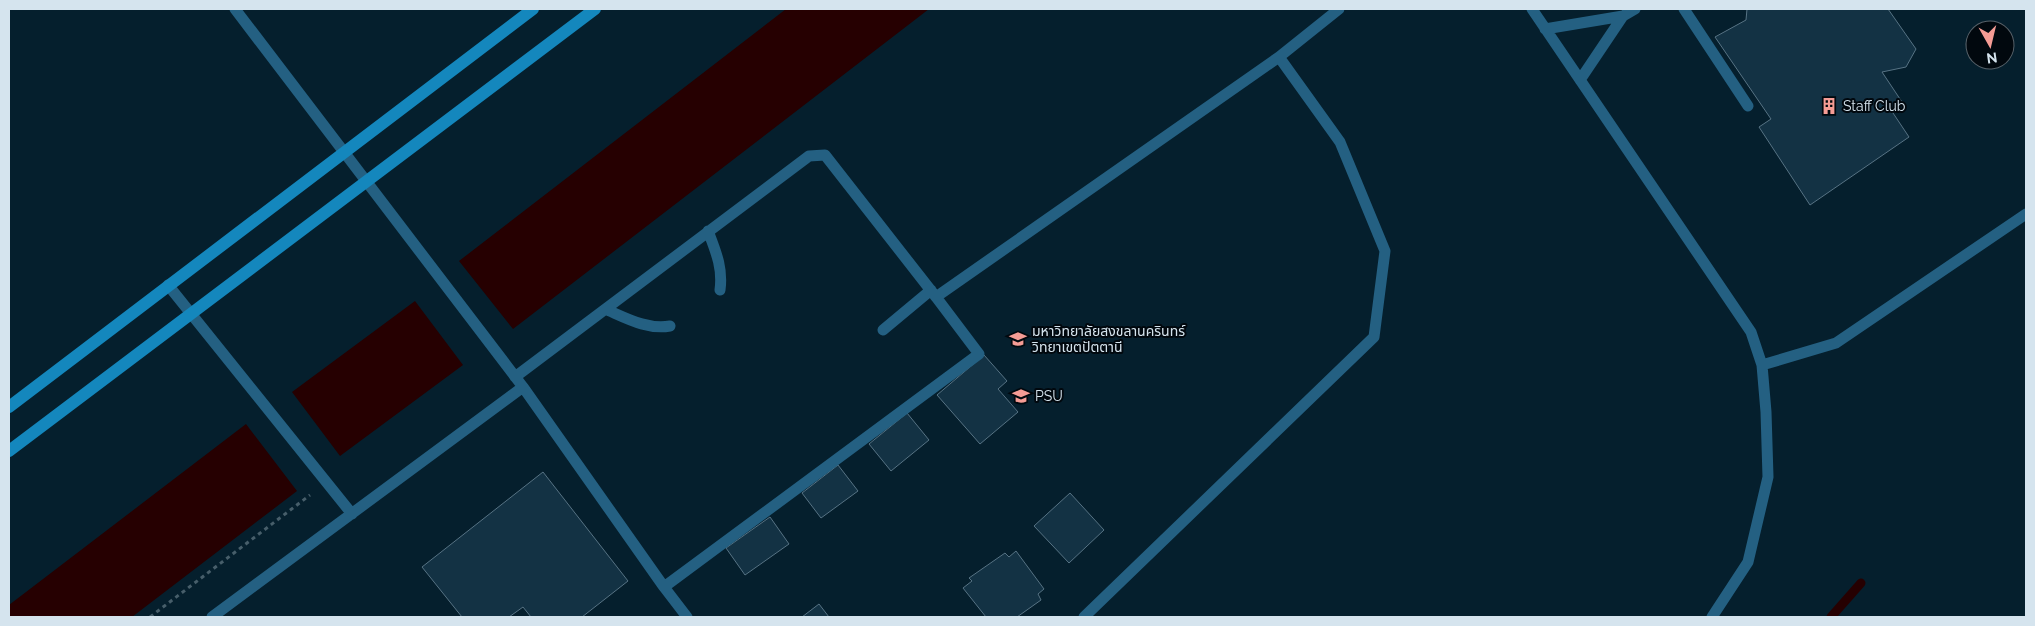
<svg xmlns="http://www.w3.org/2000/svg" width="2035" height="626" font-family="Raleway,'Noto Sans Thai',sans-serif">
  <rect width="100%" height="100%" fill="#051f2d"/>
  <path fill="#260001" d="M786,9H929L513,329L459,261Z
    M415,301L463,365L340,456L292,392Z
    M246,424L297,491L132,617H9V605Z"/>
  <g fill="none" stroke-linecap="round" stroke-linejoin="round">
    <path stroke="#260001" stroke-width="9" d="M1831,617L1861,583"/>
  </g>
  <path fill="#133244" stroke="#577384" d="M1747,9H1888L1916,49L1906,67L1882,72L1902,102L1891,110L1909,137L1810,205L1759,127L1771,119L1715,37L1746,20Z
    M984,355L1007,381L998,389L1018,412L980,444L937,395Z
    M907,413L929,440L891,471L869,444Z
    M838,465L858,491L821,518L802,493Z
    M543,472L628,581L582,617H531L523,607L509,617H462L422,567Z
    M1070,493L1104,530L1069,563L1034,526Z
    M770,517L789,544L745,575L726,548Z
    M1016,551L1044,589L1038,594L1041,600L1017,617H986L963,588L972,581L969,578L1005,553L1009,557Z
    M819,604L829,617H802Z"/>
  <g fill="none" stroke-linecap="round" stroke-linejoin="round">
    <path stroke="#475e6a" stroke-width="3" stroke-dasharray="4 4" stroke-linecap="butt" d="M150,617L310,495"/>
    <path stroke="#246082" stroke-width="11" d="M235,9L523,387L664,587L687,617
      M1532,9L1751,332L1762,365L1766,412L1768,477L1748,562L1712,617
      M1684,9L1748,106
      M1545,29L1623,16
      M1580,80L1623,16L1635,9
      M708,231C716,252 723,268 720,290
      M168,285L352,514
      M605,309C626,318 647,330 670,326
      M883,330L931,290
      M1762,365L1836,343L2026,214
      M515,377L809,156L825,155L936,297
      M664,587L979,354L936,297L1279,57L1339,9
      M212,617L523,387
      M1084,617L1374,337L1385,251L1340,142L1279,57"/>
    <path stroke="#1487bd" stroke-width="12" d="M9,407L533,9
      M9,451L595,9"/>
  </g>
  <defs>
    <g id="building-bare" transform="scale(1.35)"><path d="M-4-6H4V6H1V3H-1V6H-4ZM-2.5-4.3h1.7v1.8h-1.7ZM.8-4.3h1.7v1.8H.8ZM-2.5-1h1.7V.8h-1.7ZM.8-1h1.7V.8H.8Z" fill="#f59c95" stroke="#01080e" stroke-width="2.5" paint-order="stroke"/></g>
    <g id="university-bare" transform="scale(1.35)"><path d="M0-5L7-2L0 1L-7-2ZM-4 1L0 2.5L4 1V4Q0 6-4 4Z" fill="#f59c95" stroke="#01080e" stroke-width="2.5" paint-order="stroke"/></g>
  </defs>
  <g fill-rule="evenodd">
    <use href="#building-bare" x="1829" y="106"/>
    <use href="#university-bare" x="1018" y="339"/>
    <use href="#university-bare" x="1021" y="396"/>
  </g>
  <g text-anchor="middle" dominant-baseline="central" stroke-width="4" stroke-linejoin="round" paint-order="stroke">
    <g font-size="14" fill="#d5e4ee" stroke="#01080e" text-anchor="start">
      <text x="1843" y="106">Staff Club</text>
      <text x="1032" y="331">มหาวิทยาลัยสงขลานครินทร์<tspan x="1032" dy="16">วิทยาเขตปัตตานี</tspan></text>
      <text x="1035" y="396">PSU</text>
    </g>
  </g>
  <rect width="2035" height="626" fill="none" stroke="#d5e4ee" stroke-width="20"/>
  <g transform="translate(1990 45) rotate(172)"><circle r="24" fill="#01080e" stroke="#566068"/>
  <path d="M0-4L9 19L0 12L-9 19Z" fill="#f59c95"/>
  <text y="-8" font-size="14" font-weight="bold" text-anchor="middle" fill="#d5e4ee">N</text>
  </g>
</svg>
